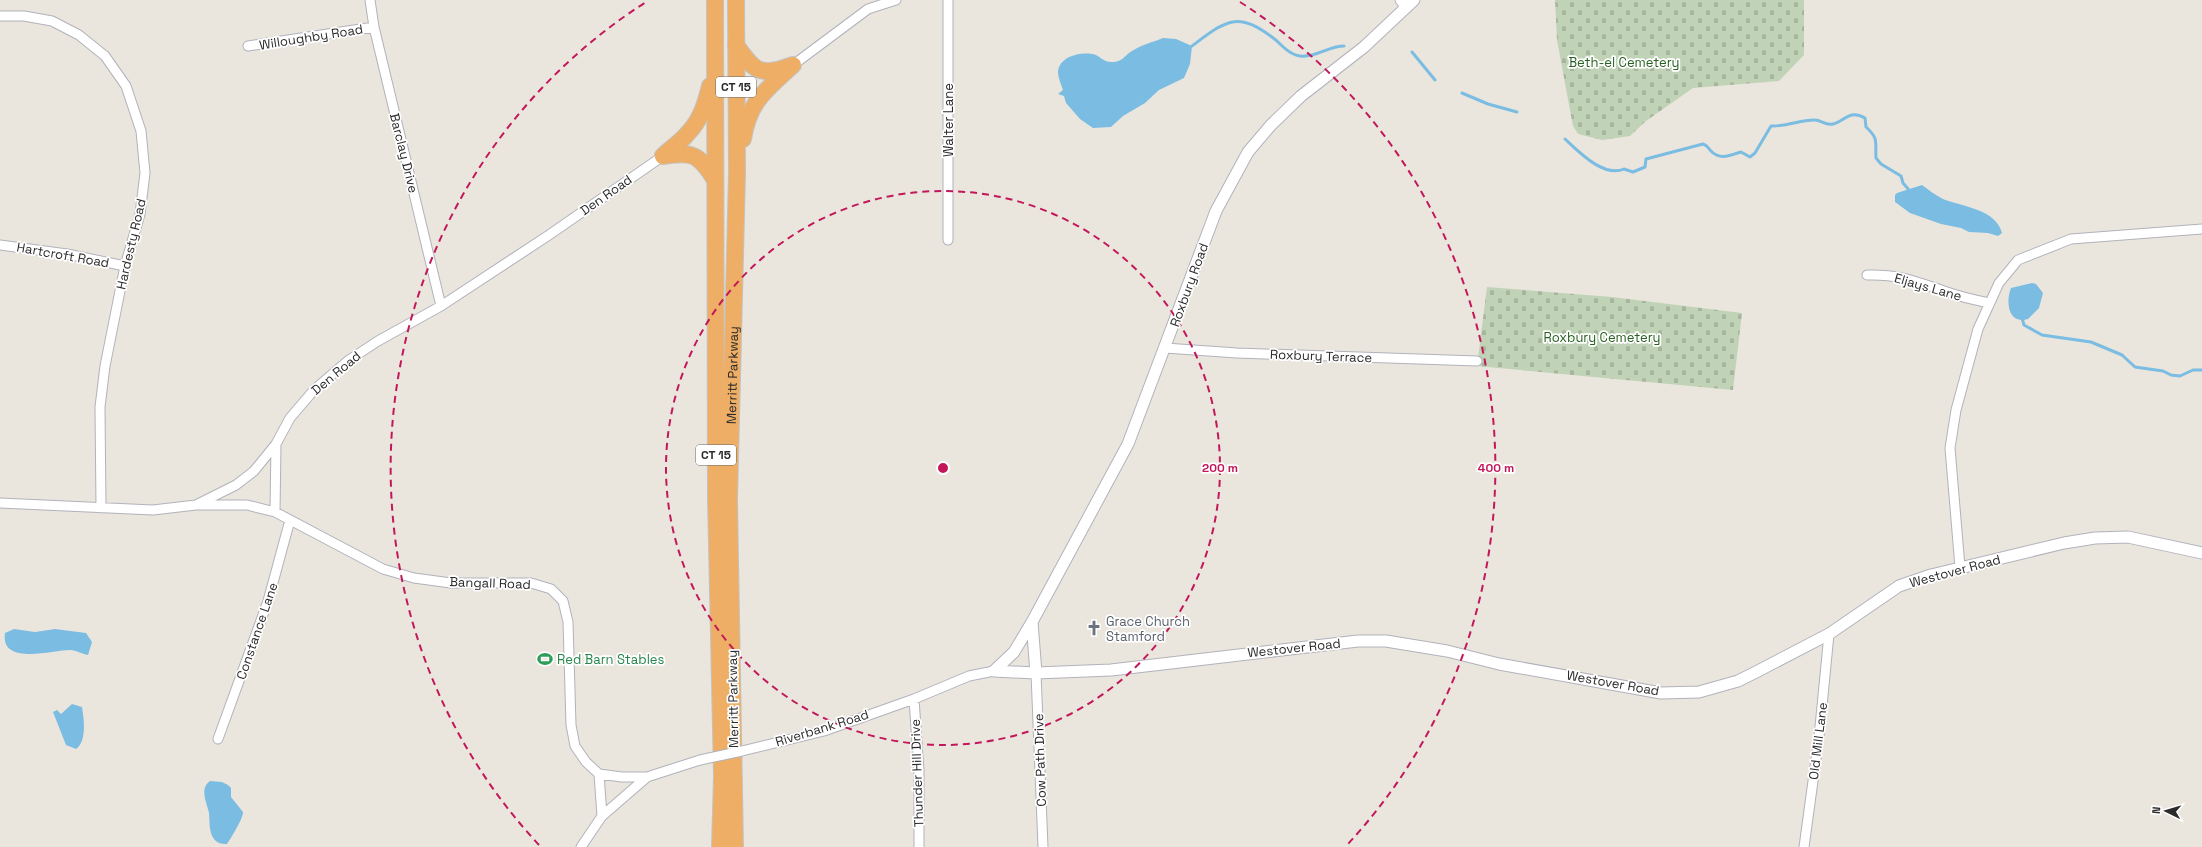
<svg xmlns="http://www.w3.org/2000/svg" width="2202" height="847" font-family="'Space Grotesk',sans-serif">
  <defs>
    <pattern id="cemetery-stones" width="16" height="16" patternUnits="userSpaceOnUse"><rect width="16" height="16" fill="#c1d3b6"/><path d="M2 7V4a2 2 0 0 1 4 0v3zM10 15v-3a2 2 0 0 1 4 0v3z" fill="#a6b59d"/></pattern>
  </defs>
  <rect width="100%" height="100%" fill="#ebe6dd"/>
  <path fill="url(#cemetery-stones)" d="M1555,0H1804V55L1779,81L1693,88L1646,121L1630,136L1602,140L1578,134L1573,126L1557,40Z
    M1487,287L1612,297L1742,313L1733,390L1477,366Z"/>
  <path fill="#7bbce2" d="M1163,38L1176,39L1192,46L1190,64L1184,78L1159,90L1145,103L1123,116L1111,127L1093,128L1080,119L1066,103L1064,96L1058,94L1063,90C1061,84 1058,78 1058,72C1059,57 1079,52 1092,54C1101,55 1102,63 1114,62C1123,61 1125,55 1132,51C1141,45 1153,42 1163,38Z
    M1922,185C1929,190 1935,195 1943,199C1963,207 1996,209 2002,233L1998,236L1988,233L1969,232L1961,228L1941,224L1910,213L1895,202V195L1897,193Z
    M2032,283L2036,284L2043,293L2039,308L2028,319C2009,325 2005,303 2011,288Z
    M14,629L35,632L55,629L86,633L92,642L88,655C82,654 76,650 70,650C53,650 0,666 5,633Z
    M72,704L82,707C84,720 87,741 76,749L66,745L53,712L57,710L61,714Z
    M210,781L222,782L228,785L231,788V797L243,812C244,817 230,840 227,844C208,845 210,825 209,813C207,803 199,789 210,781Z"/>
  <g fill="none" stroke-linecap="round" stroke-linejoin="round">
    <path stroke="#7bbce2" stroke-width="3" d="M1192,46C1228,19 1238,10 1277,41C1283,47 1291,55 1300,56C1316,58 1328,46 1344,46
      M1412,52L1435,80
      M1462,93L1488,104L1517,112
      M1565,139C1579,152 1604,178 1624,169L1633,172L1645,167L1646,159L1703,144C1709,146 1708,149 1712,152C1722,161 1732,154 1741,152L1750,157L1755,153L1771,126C1786,127 1803,119 1815,120C1821,120 1826,126 1833,124C1845,121 1849,109 1865,118L1866,127C1879,139 1875,141 1876,158L1881,164L1901,176L1903,183L1909,190
      M2022,318L2024,325L2042,335L2091,342L2122,355L2135,367L2163,371L2171,375L2180,376L2193,370H2202"/>
    <g stroke="#b1b2bc" stroke-width="11">
      <path id="minor" d="M370,0L374,27L441,306
        M1400,0L1406,8
        M0,16H24L52,21L79,35L105,56L126,86L141,131L145,173L140,214L125,266L105,366L100,407L101,508
        M248,46L374,27
        M793,65L868,9L896,0
        M948,240V0
        M0,245L67,254L125,266
        M1867,275C1900,274 1917,282 1947,292C1961,297 1975,300 1989,303
        M1165,348L1237,353L1477,361
        M0,503L153,510L196,505L236,485L254,471L276,444L290,418L314,390L349,360L378,341L441,306L549,235L663,156
        M197,505H247L275,512L383,569L414,578L451,583H531L551,589L563,601L568,622L571,725L575,746L586,762L599,774L602,816
        M275,512L276,444
        M1960,567L1950,448L1956,410L1978,329L1999,283L2018,260L2071,239L2202,229
        M1036,673L1043,847
        M914,699L919,771V847
        M218,739L268,601L290,520
        M742,751L824,731L914,699L969,676L994,671
        M599,774L622,777H647
        M581,847L602,816L647,777L700,760
        M1804,847L1819,737L1829,634"/>
    </g>
    <g stroke="#b1b2bc" stroke-width="13">
      <path id="tertiary" d="M1032,622L1036,673
        M994,671L1036,673L1111,670L1358,641H1386L1447,651L1499,664L1661,693L1699,692L1738,681L1756,672L1829,634L1899,586L1931,575L2064,543L2095,538L2128,537L2202,553
        M994,671L1014,652L1032,622L1128,444L1216,211L1248,152L1271,125L1301,96L1364,47L1414,0"/>
    </g>
    <g stroke="#c3c3c3" stroke-width="18">
      <g id="motorway">
        <path d="M715,0L716,498L722,776L720,847"/>
        <path d="M736,45C753,69 759,78 790,66"/>
        <path d="M743,139C749,101 766,90 793,65"/>
        <path d="M663,156C671,148 681,142 688,133C701,120 706,102 710,86"/>
        <path d="M663,156C692,151 699,154 715,180"/>
        <path id="s1" d="M735,847L729,500L737,173L736,0"/>
      </g>
    </g>
    <use href="#minor" stroke="#fff" stroke-width="9"/>
    <use href="#tertiary" stroke="#fff" stroke-width="11"/>
    <use href="#motorway" stroke="#eeae65" stroke-width="16"/>
    <g stroke="#b1b2bc" stroke-width="11" stroke-linecap="butt">
      <path id="minor-bridge" d="M700,760L742,751"/>
    </g>
    <use href="#minor-bridge" stroke="#fff" stroke-width="9"/>
  </g>
  <g fill="none" stroke="#c2185b" stroke-width="2" stroke-dasharray="7 5">
    <circle cx="943" cy="468" r="277"/>
    <path d="M539 845A553 553 0 0 1 646 2M1240 2A553 553 0 0 1 1347 845"/>
  </g>
  <defs>
    <g id="church-bare" transform="scale(1.2)"><path d="M-1.2-6h2.4v3.5h3.3v2.4h-3.3V6h-2.4V-.1h-3.3v-2.4h3.3Z" fill="#6b7280" stroke="#fff" stroke-width="2.5" paint-order="stroke"/></g>
    <g id="stadium-bare" transform="scale(1.2)"><path d="M0-5a6.5 5 0 1 0 0 10a6.5 5 0 1 0 0-10ZM-3.5-1.8h7v3.6h-7Z" fill="#2e9e5b" stroke="#fff" stroke-width="2.5" paint-order="stroke"/></g>
  </defs>
  <g fill-rule="evenodd">
    <use href="#church-bare" x="1094" y="628"/>
    <use href="#stadium-bare" x="545" y="659"/>
  </g>
  <g text-anchor="middle" dominant-baseline="central" stroke-width="3.5" stroke-linejoin="round" paint-order="stroke">
    <g fill="#fff" stroke="#6a6a6a" stroke-width="1">
      <rect x="716" y="77" width="40" height="20" rx="3"/>
      <rect x="696" y="445" width="40" height="20" rx="3"/>
    </g>
    <g font-size="12" font-weight="bold" fill="#2a2a2a">
      <text x="736" y="87">CT 15</text>
      <text x="716" y="455">CT 15</text>
    </g>
    <g font-size="13" fill="#2a2a2a" stroke="#fff">
      <text transform="translate(311 37) rotate(-9)">Willoughby Road</text>
      <text transform="translate(948 120) rotate(-90)">Walter Lane</text>
      <text transform="translate(404 153) rotate(76)">Barclay Drive</text>
      <text transform="translate(606 195) rotate(-35)">Den Road</text>
      <text transform="translate(131 244) rotate(-77)">Hardesty Road</text>
      <text transform="translate(63 255) rotate(10)">Hartcroft Road</text>
      <text transform="translate(1189 285) rotate(-70)">Roxbury Road</text>
      <text transform="translate(1928 287) rotate(16)">Eljays Lane</text>
      <text transform="translate(1321 356) rotate(2)">Roxbury Terrace</text>
      <text transform="translate(336 373) rotate(-40)">Den Road</text>
      <text stroke="none"><textPath href="#s1" startOffset="472">Merritt Parkway</textPath></text>
      <text transform="translate(1955 571) rotate(-15)">Westover Road</text>
      <text transform="translate(490 583) rotate(2)">Bangall Road</text>
      <text transform="translate(257 631) rotate(-71)">Constance Lane</text>
      <text transform="translate(1294 648) rotate(-6)">Westover Road</text>
      <text transform="translate(1613 683) rotate(10)">Westover Road</text>
      <text transform="translate(733 699) rotate(-91)">Merritt Parkway</text>
      <text transform="translate(822 728) rotate(-17)">Riverbank Road</text>
      <text transform="translate(1818 741) rotate(-83)">Old Mill Lane</text>
      <text transform="translate(1040 760) rotate(-92)">Cow Path Drive</text>
      <text transform="translate(917 773) rotate(-92)">Thunder Hill Drive</text>
    </g>
    <g font-size="13" fill="#286021" stroke="#fff">
      <text x="1624" y="62">Beth-el Cemetery</text>
      <text x="1602" y="337">Roxbury Cemetery</text>
    </g>
    <g font-size="13" fill="#5b616d" stroke="#fff" text-anchor="start">
      <text x="1106" y="621">Grace Church<tspan x="1106" dy="15">Stamford</tspan></text>
    </g>
    <g font-size="13" fill="#27864d" stroke="#fff" text-anchor="start">
      <text x="557" y="659">Red Barn Stables</text>
    </g>
  </g>
  <circle cx="943" cy="468" r="6" fill="#c2185b" stroke="#fff" stroke-width="2"/>
  <g font-size="12" text-anchor="middle" font-weight="bold" fill="#c2185b" stroke="#fff" stroke-width="3.5" stroke-linejoin="round" paint-order="stroke">
    <text x="1220" y="472">200 m</text>
    <text x="1496" y="472">400 m</text>
  </g>
  <g transform="translate(2166 811) rotate(275)" stroke="#ffffff" stroke-width="3" paint-order="stroke">
  <path d="M0-3L7 15L0 10L-7 15Z" fill="#2a2a2a"/>
  <text y="-6" font-size="11" font-weight="bold" text-anchor="middle" fill="#2a2a2a">N</text>
  </g>
</svg>
